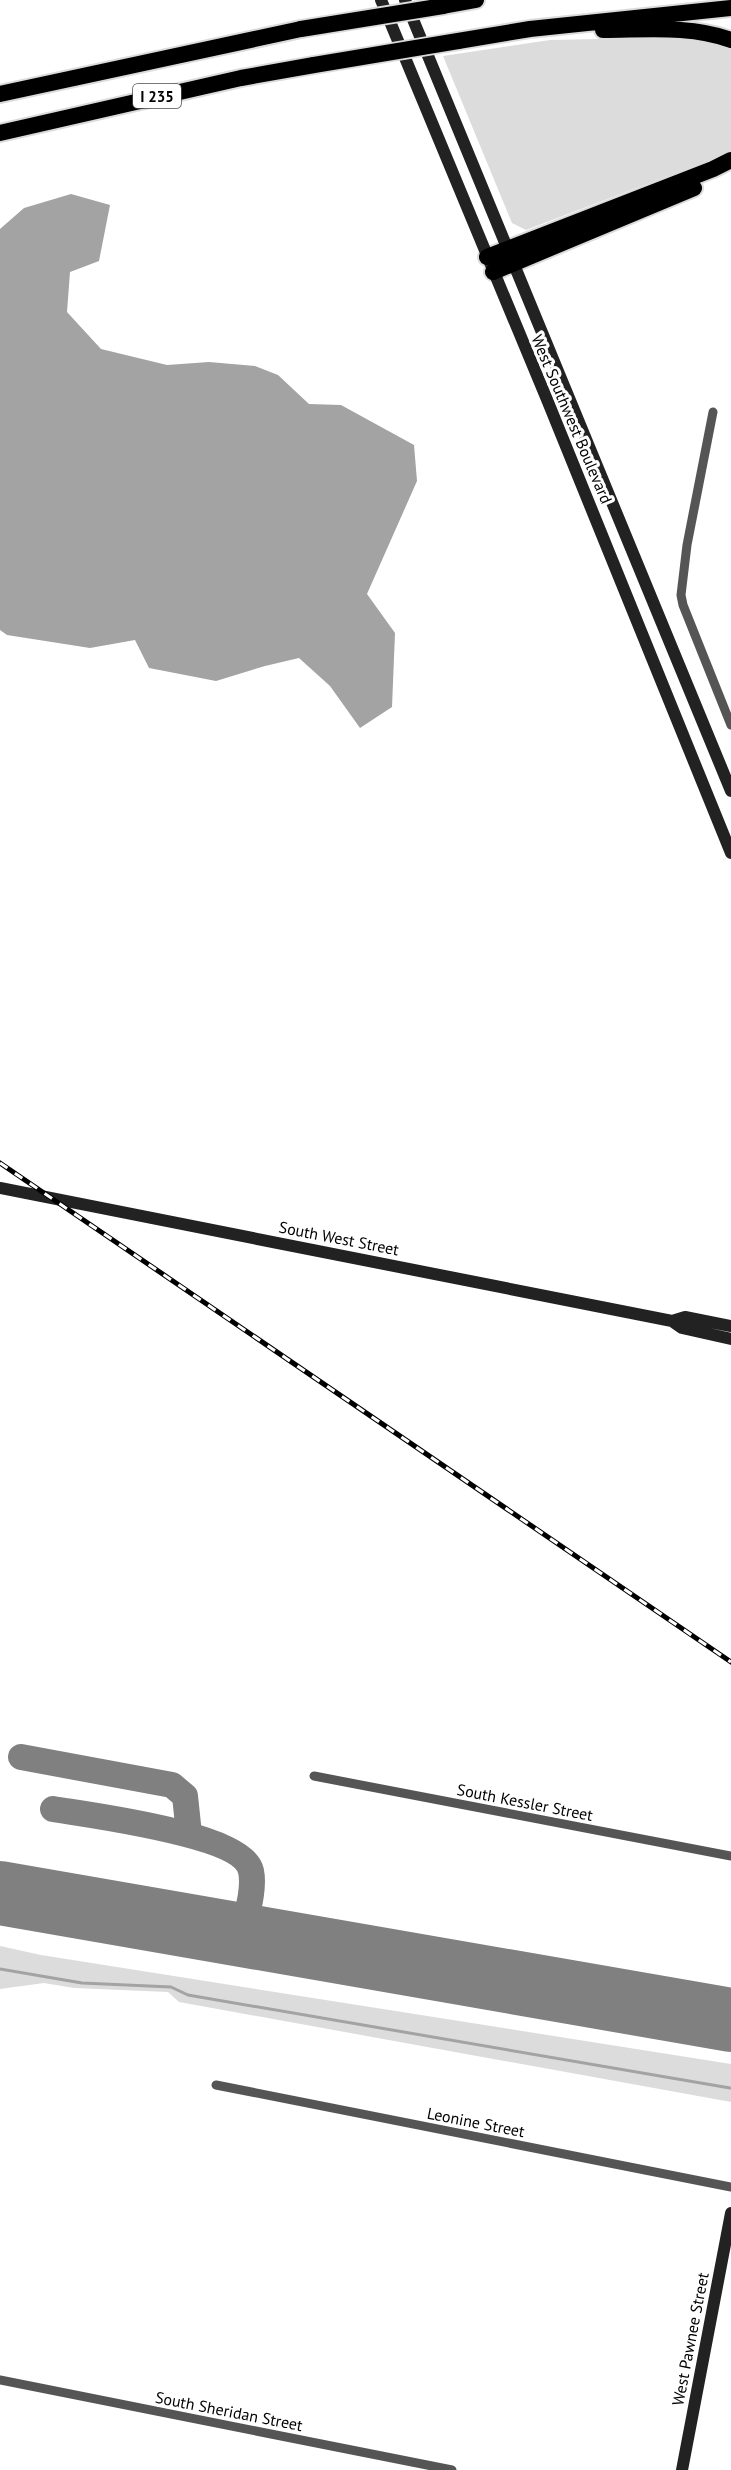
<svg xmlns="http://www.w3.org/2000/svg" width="731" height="2470" font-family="'PT Sans',sans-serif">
  <rect width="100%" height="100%" fill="#fff"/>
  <path fill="#dcdcdc" d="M695,37L731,46V152L526,230L512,223L443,56L550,40Z
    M0,1946L41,1955L731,2064V2102L179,2002L168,1992L74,1988L44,1983L0,1989Z"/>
  <path fill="#a3a3a3" d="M71,194L110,205L99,261L70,272L67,312L101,349L167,365L209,362L255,366L278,375L309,404L341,405L414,445L417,481L367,594L395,633L392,707L360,728L330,686L299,658L265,666L216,681L149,668L135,640L90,648L7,635L0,630V229L24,208Z"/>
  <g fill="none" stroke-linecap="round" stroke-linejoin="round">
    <path stroke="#a3a3a3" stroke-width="3" d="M0,1969L82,1983L171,1987L188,1995L730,2088"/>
    <path stroke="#808080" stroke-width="26" d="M21,1757L172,1785L185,1796L189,1834
      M53,1809C88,1815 243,1834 251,1871C255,1890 246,1916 242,1935"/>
    <path stroke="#808080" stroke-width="64" d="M0,1893L731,2020"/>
    <g stroke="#dbdbdb" stroke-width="20">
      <path id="highway" d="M443,6L476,0
        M603,30C646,30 690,25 731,40
        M458,41L530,29L731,8
        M0,94L301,29
        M0,133L241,78L314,65
        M487,257L713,169L731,160
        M493,272L694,188"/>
    </g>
    <path stroke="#555" stroke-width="9" d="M713,412L687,545L681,595L683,605L731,725
      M314,1776L731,1856
      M216,2085L731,2187
      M0,2380L452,2470"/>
    <path stroke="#222" stroke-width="12" d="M381,0L548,402L731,853
      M405,0L731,791
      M0,1188L672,1321L682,1328L731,1339
      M672,1321L685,1317L731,1326
      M682,2470L731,2213"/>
    <use href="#highway" stroke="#000" stroke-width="16"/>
    <g stroke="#000" stroke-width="5">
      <path id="rail" d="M0,1163L731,1662"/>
    </g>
    <use href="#rail" stroke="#fff" stroke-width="3" stroke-dasharray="9" stroke-linecap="butt"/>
    <g stroke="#dbdbdb" stroke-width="20" stroke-linecap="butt">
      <path id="highway-bridge" d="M301,29L443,6
        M314,65L458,41"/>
    </g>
    <use href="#highway-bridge" stroke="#000" stroke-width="16"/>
  </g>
  <g text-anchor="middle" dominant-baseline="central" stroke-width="6" stroke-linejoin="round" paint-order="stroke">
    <rect fill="#fff" stroke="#4c4c4c" stroke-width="1.5" x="133" y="84" width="48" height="24" rx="4.5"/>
    <g font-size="15" font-weight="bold" fill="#000">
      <text x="157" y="96">I 235</text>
    </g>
    <g font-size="16" fill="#000" stroke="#fff">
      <text transform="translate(572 419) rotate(67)">West Southwest Boulevard</text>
      <text transform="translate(339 1238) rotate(11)">South West Street</text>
      <text transform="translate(525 1802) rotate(11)">South Kessler Street</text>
      <text transform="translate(476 2122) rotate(11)">Leonine Street</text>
      <text transform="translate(690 2339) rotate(-79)">West Pawnee Street</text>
      <text transform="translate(229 2411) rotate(11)">South Sheridan Street</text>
    </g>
  </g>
</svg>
